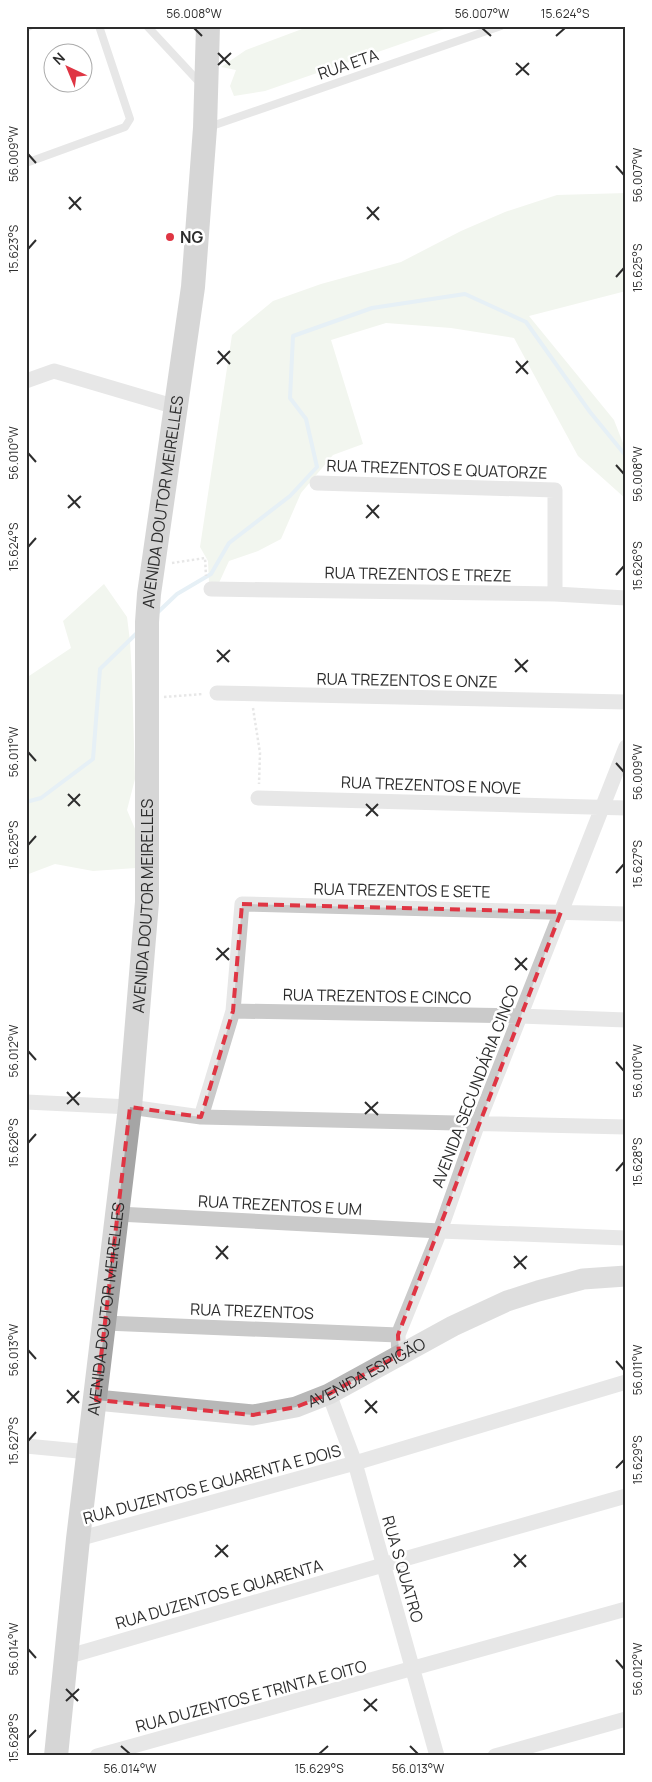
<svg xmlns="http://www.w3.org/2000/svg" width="652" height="1782" font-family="Manrope,sans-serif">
  <rect width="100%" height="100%" fill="#fff"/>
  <path fill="#e3eadb" d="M310,26H453L265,91L234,96L230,86L236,70L221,67L246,50Z
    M626,193V291L529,316L614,420L626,451V499L578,456L514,338L451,328L386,323L331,340L363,444L333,455L301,493L281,539L258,551L229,561L218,585L209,583L208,561L200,547L232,335L273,301L321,284L401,262L461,231L505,212L557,195Z
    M104,584L127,617L130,641L132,676L135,779L127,810L138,836L136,868L93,871L55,864L26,875V678L71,648L63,621Z"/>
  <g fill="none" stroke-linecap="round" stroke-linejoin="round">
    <path stroke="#c8ddea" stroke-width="4" d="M156,614L177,594L211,574L229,543L290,496L317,467L306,419L290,398L293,336L372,308L465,294L526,322L590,412L626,456
      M26,802L41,798L93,759L100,669L139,631"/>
    <path stroke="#cacaca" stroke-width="2.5" stroke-dasharray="2.5 2.5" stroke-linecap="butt" d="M172,563L205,558L206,576
      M164,697L203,694
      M253,708L260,753L259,784"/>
    <path stroke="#cacaca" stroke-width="8" d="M147,26L200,83
      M26,28L30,26
      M209,127L501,26
      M26,163L125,127L130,119L99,26"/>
    <path stroke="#cacaca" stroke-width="15" d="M26,381L54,371L176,407
      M317,483L555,490V594
      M211,589L555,594L626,598
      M217,693L626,702
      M258,798L626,808
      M233,1011L520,1016L626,1020
      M26,1102L130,1107L201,1117L626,1127
      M201,1117L233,1011L242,904L626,914
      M118,1214L440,1231L626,1238
      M105,1323L398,1335
      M399,1355L398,1335L440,1231L478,1123L626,747
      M329,1394L355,1463L437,1756
      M26,1446L89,1452
      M78,1539L355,1463L626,1382
      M66,1657L383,1565L626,1496
      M97,1756L626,1609
      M495,1756L626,1719"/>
    <path stroke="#b7b7b7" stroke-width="21" id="s1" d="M96,1400L253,1415L296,1407L329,1394L453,1326L507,1301L538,1291L583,1279L626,1276"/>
    <path stroke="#a5a5a5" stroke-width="24" id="s2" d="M56,1756L78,1539L130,1107L147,902V622L149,594L193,287L205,128L208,26"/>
  </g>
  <path d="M0 0H652V1782H0ZM242,904L561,912L398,1335L399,1355L329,1394L296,1407L253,1415L96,1400L130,1107L201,1117L233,1011Z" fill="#fff" fill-opacity=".55" fill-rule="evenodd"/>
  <path fill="none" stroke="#df3543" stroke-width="4" stroke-dasharray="10 6" stroke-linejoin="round" d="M242,904L561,912L398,1335L399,1355L329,1394L296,1407L253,1415L96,1400L130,1107L201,1117L233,1011Z"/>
  <path fill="none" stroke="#2d2d2d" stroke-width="2" d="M194,28L202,36M482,28L491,36M556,36L565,28M218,53L230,65M516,63L529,75M218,65L231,53M516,75L529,63M28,154L36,163M616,166L624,175M69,197L81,210M367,207L379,220M69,209L81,197M367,219L379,207M28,249L36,240M616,277L624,268M218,351L230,364M516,361L528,374M217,364L230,351M516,373L528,361M28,453L36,462M616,465L624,474M68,495L80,508M367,505L379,518M68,508L81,496M366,518L379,505M28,547L36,538M616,575L624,566M217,650L229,662M515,659L527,672M217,662L230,650M515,672L528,660M28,752L36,761M616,763L624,772M68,794L80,806M366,804L378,816M68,806L80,794M366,816L378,804M28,845L36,836M616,873L624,864M217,948L229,960M515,958L527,970M216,960L229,948M515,970L527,958M28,1051L36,1060M616,1062L624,1071M67,1092L79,1105M365,1102L378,1115M67,1104L80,1092M365,1114L378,1102M28,1143L36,1134M616,1171L624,1162M216,1246L228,1259M514,1256L526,1269M216,1259L228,1246M514,1268L527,1256M28,1350L36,1359M616,1361L624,1370M67,1390L79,1403M365,1400L377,1413M67,1403L79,1391M365,1413L377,1401M28,1441L36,1432M616,1468L624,1460M216,1545L228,1557M514,1554L526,1567M215,1557L228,1545M514,1567L526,1555M28,1649L36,1658M616,1660L624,1669M66,1689L78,1701M364,1699L377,1711M66,1701L79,1689M364,1711L377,1699M28,1738L36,1730M121,1746L130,1754M410,1746L418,1754M319,1754L328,1746"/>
  <circle fill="#df3543" stroke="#fff" stroke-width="2" cx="170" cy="237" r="5"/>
  <g text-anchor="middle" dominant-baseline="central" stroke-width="5" stroke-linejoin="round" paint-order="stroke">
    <g font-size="16" fill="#2d2d2d" stroke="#fff">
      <text transform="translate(348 64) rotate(-19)">RUA ETA</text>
      <text transform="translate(437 469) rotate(2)">RUA TREZENTOS E QUATORZE</text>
      <text stroke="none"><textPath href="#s2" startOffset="1260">AVENIDA DOUTOR MEIRELLES</textPath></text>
      <text transform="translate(418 574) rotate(1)">RUA TREZENTOS E TREZE</text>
      <text transform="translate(407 680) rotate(1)">RUA TREZENTOS E ONZE</text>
      <text transform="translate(431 785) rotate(2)">RUA TREZENTOS E NOVE</text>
      <text transform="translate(402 890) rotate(1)">RUA TREZENTOS E SETE</text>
      <text stroke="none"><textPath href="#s2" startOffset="855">AVENIDA DOUTOR MEIRELLES</textPath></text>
      <text transform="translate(377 996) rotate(1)">RUA TREZENTOS E CINCO</text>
      <text transform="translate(475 1086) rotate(-69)">AVENIDA SECUNDÁRIA CINCO</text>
      <text transform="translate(280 1205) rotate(3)">RUA TREZENTOS E UM</text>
      <text stroke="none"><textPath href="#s2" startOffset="450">AVENIDA DOUTOR MEIRELLES</textPath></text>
      <text transform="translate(252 1311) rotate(2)">RUA TREZENTOS</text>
      <text stroke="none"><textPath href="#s1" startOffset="280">AVENIDA ESPIGÃO</textPath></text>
      <text transform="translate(212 1484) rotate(-15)">RUA DUZENTOS E QUARENTA E DOIS</text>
      <text transform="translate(403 1569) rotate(74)">RUA S QUATRO</text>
      <text transform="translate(219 1594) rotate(-16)">RUA DUZENTOS E QUARENTA</text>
      <text transform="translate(251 1696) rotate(-15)">RUA DUZENTOS E TRINTA E OITO</text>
    </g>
    <g font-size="16" font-weight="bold" fill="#2d2d2d" stroke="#fff" text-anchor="start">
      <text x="180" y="237">NG</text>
    </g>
  </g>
  <rect width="652" height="1782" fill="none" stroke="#ffffff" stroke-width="55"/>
  <g transform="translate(68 68) rotate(316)"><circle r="24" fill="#ffffff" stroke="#ababab"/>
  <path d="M0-4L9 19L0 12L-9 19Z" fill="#df3543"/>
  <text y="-8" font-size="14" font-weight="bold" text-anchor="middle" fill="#2d2d2d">N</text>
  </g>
  <rect x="28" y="28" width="596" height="1726" fill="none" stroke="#2d2d2d" stroke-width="2"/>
  <g font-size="12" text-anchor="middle" fill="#2d2d2d">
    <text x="194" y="18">56.008°W</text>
    <text x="482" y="18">56.007°W</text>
    <text x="565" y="18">15.624°S</text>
    <text transform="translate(14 154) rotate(-90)" y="4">56.009°W</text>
    <text transform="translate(638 175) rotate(-90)" y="4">56.007°W</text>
    <text transform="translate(14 249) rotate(-90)" y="4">15.623°S</text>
    <text transform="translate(638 268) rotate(-90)" y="4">15.625°S</text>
    <text transform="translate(14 453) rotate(-90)" y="4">56.010°W</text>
    <text transform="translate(638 474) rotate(-90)" y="4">56.008°W</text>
    <text transform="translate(14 547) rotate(-90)" y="4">15.624°S</text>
    <text transform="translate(638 566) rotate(-90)" y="4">15.626°S</text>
    <text transform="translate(14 752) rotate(-90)" y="4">56.011°W</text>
    <text transform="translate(638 772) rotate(-90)" y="4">56.009°W</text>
    <text transform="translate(14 845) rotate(-90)" y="4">15.625°S</text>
    <text transform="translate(638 864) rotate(-90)" y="4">15.627°S</text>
    <text transform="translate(14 1051) rotate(-90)" y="4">56.012°W</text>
    <text transform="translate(638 1071) rotate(-90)" y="4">56.010°W</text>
    <text transform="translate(14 1143) rotate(-90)" y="4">15.626°S</text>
    <text transform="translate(638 1162) rotate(-90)" y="4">15.628°S</text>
    <text transform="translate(14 1350) rotate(-90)" y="4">56.013°W</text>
    <text transform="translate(638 1370) rotate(-90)" y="4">56.011°W</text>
    <text transform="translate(14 1441) rotate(-90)" y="4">15.627°S</text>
    <text transform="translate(638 1460) rotate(-90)" y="4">15.629°S</text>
    <text transform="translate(14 1649) rotate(-90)" y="4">56.014°W</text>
    <text transform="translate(638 1669) rotate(-90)" y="4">56.012°W</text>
    <text transform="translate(14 1738) rotate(-90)" y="4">15.628°S</text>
    <text x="130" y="1773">56.014°W</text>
    <text x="319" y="1773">15.629°S</text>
    <text x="418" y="1773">56.013°W</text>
  </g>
</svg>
